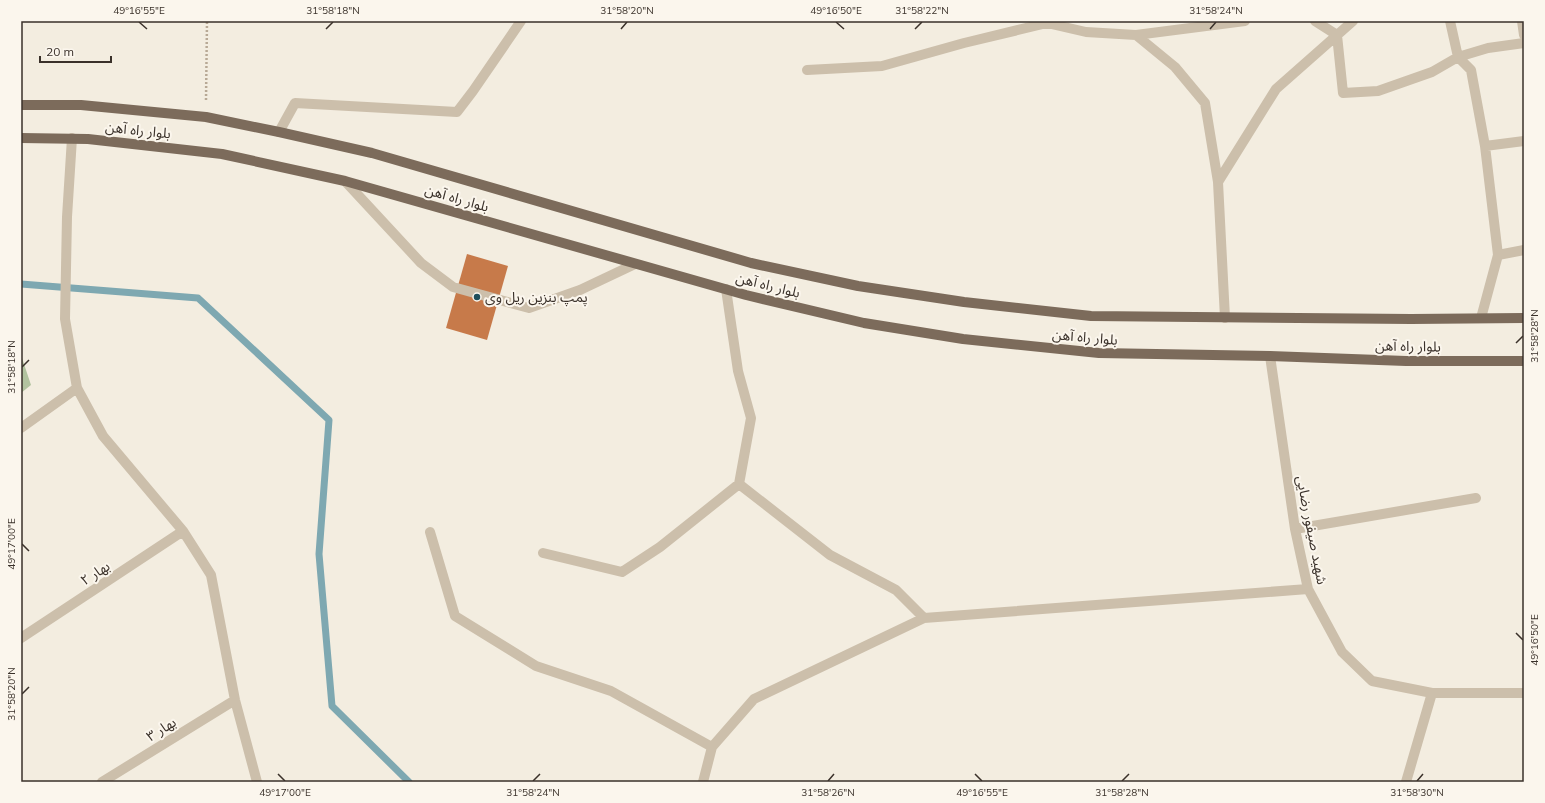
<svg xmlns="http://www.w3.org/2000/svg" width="1545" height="803" font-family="Mulish,'Noto Sans Arabic',sans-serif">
  <rect width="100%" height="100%" fill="#f3ede0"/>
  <path fill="#b2c39f" d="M21,355L31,385L21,393Z"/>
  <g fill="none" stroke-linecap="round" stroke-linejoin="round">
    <path stroke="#7ea8b1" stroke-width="7" d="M21,284L198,298L329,420L319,554L332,706L409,782"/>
  </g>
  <path fill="#c77a4a" d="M467,254L508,266L487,340L446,328Z"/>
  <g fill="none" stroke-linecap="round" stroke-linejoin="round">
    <path stroke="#b8a995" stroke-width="2.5" stroke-dasharray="2 2" stroke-linecap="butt" d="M206,100L207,21"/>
    <path stroke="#ccbfab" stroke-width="10" d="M1044,21L1047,23L1086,32L1136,35L1175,67L1205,103L1218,182
      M1315,21L1337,35L1343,93L1378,91L1432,72L1458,57L1488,48L1524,43
      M1450,21L1458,57L1471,70L1485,146L1498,255L1481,318
      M1522,21L1524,35
      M1136,35L1245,21
      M807,70L882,66L964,43L1047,23
      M279,132L295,103L457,112L473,91L521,21
      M72,138L67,217L65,319L77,388L103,436L183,531L211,575L235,700L257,782
      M1485,146L1524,141
      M345,181L421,263L453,287L529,308L580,290L635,264
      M1498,255L1524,250
      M726,289L738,371L751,418L739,484L830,555L896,590L924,618
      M1225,318L1218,182L1276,89L1353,21
      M1270,356L1295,529L1308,589L1342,652L1372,681L1432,693H1524
      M21,428L77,388
      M1295,529L1476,498
      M430,532L455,616L536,666L611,691L712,747
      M543,553L622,572L660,547L739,484
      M21,638L183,531
      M102,782L235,700
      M703,782L712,747L754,699L924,618L1308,589
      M1406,782L1432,693"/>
    <path stroke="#7c6b5b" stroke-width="10" d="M21,105H81L206,117L279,132L372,153L751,263L858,286L964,302L1091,316L1411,319L1524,318
      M21,138L88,139L222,154L345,181L746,295L864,323L963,339L1099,353L1270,356L1406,361H1524"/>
  </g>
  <path fill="none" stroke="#3a312a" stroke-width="1.5" d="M139,22L147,29M836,22L844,29M326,29L333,22M621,29L627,22M915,29L922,22M1210,29L1216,22M1516,343L1523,336M22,367L29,360M22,544L29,551M1516,633L1523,640M22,694L29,687M278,774L285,781M975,774L982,781M533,781L540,774M828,781L834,774M1122,781L1129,774M1417,781L1423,774"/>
  <circle fill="#1f4f5c" stroke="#fbf6ed" stroke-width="1.5" cx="477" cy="297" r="4"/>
  <g text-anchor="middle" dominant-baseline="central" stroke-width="4" stroke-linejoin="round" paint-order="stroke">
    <g font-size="14" fill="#3a312a" stroke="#fbf6ed">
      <text transform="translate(138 130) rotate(6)">بلوار راه آهن</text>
      <text transform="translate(457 198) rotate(16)">بلوار راه آهن</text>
      <text transform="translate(768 285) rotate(14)">بلوار راه آهن</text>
      <text transform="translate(1085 337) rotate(5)">بلوار راه آهن</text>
      <text transform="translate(1408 346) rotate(1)">بلوار راه آهن</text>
      <text transform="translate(1312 530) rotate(79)">شهید صیفور رضایی</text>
      <text transform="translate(95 573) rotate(-33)">بهار ۲</text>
      <text transform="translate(161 729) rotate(-32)">بهار ۳</text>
    </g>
    <g font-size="14" fill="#3a312a" stroke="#fbf6ed" text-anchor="start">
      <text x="485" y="297">پمپ بنزین ریل وی</text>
    </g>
  </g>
  <rect width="1545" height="803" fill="none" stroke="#fbf6ed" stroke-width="44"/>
  <path d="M40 56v6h71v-6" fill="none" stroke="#3a312a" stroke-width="2"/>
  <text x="46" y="56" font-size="12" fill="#3a312a" stroke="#fbf6ed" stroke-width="3" paint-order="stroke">20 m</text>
  <rect x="22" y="22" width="1501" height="759" fill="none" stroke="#3a312a" stroke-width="1.5"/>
  <g font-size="10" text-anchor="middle" fill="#3a312a">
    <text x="139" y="14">49°16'55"E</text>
    <text x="333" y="14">31°58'18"N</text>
    <text x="627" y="14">31°58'20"N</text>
    <text x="836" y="14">49°16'50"E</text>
    <text x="922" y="14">31°58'22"N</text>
    <text x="1216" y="14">31°58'24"N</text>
    <text transform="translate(1534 336) rotate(-90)" y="4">31°58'28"N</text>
    <text transform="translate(11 367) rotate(-90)" y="4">31°58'18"N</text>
    <text transform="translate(11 544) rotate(-90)" y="4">49°17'00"E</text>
    <text transform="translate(1534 640) rotate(-90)" y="4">49°16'50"E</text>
    <text transform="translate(11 694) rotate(-90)" y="4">31°58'20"N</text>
    <text x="285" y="796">49°17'00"E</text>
    <text x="533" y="796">31°58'24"N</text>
    <text x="828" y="796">31°58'26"N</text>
    <text x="982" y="796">49°16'55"E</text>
    <text x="1122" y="796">31°58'28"N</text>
    <text x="1417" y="796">31°58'30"N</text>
  </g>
</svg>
